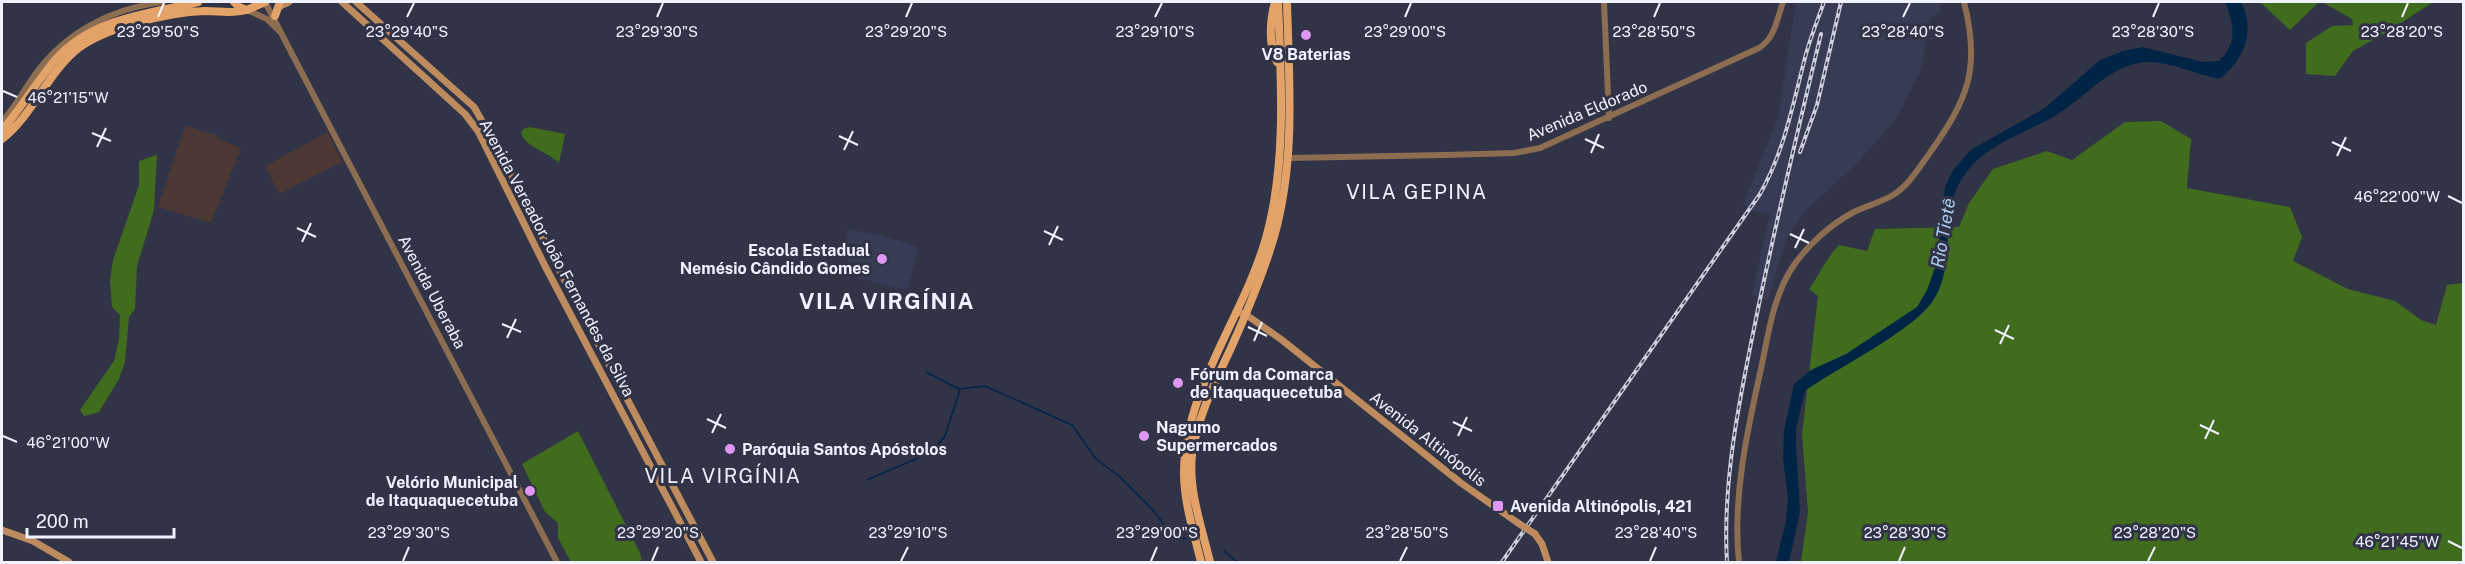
<svg xmlns="http://www.w3.org/2000/svg" width="2465" height="564" font-family="'Public Sans',sans-serif">
  <rect width="100%" height="100%" fill="#313346"/>
  <path fill="#4b3733" d="M185,126L217,135V138L241,148L211,223L158,207Z
    M328,132L342,162L279,194L265,166Z"/>
  <path fill="#383b54" d="M1796,2H1941L1940,14L1931,16L1921,69L1896,119L1858,162L1805,211L1786,240L1768,301L1752,295L1770,214L1755,211L1743,205L1778,117Z
    M847,229L881,235L919,247L907,290L857,278L848,271Z"/>
  <path fill="#416c1e" d="M2260,2H2319L2290,30Z
    M2322,2H2433L2389,31L2353,51L2335,76L2306,74V43L2332,26L2353,25L2352,19Z
    M2161,121L2191,139L2187,188L2290,207L2302,237L2293,261L2348,289L2395,301L2421,320L2436,325L2447,285L2463,283V562H1801L1808,512L1802,434L1818,296L1809,289C1820,274 1826,258 1839,245L1867,251L1875,229L1959,227L1969,203L1993,169L2047,151L2072,160L2125,122Z
    M530,127L565,134L559,163C547,151 525,147 521,133L523,129Z
    M157,155L154,210L137,266L135,309L129,317L125,362L119,379L99,412L84,416L80,410L114,361L119,339L120,315L112,307L110,280L113,260L139,185V161Z
    M578,431L640,553L642,560L637,562H571L558,538V523L545,512L522,464Z"/>
  <path fill="#002446" d="M2225,2H2241C2256,30 2244,61 2219,79C2196,74 2171,62 2148,62C2111,63 2087,96 2058,114C2035,128 2008,137 1986,153C1973,162 1961,177 1955,192C1942,228 1955,269 1932,302C1911,332 1837,368 1805,391L1796,429V446L1800,512L1789,562H1776L1786,521L1788,497L1783,459L1784,431L1794,384L1811,370L1846,354L1917,307L1927,290L1937,262L1945,187L1953,170L1971,150L2045,108L2100,60L2123,51L2142,47L2203,62L2219,61C2238,43 2234,24 2225,2Z"/>
  <g fill="none" stroke-linecap="round" stroke-linejoin="round">
    <path stroke="#002446" stroke-width="1.5" d="M926,372L959,389L985,386L1072,425L1096,459L1119,476L1152,509L1169,531L1185,539
      M867,480L932,452L945,436L960,390
      M1224,551L1237,562"/>
    <path stroke="#8c6d51" stroke-width="6" d="M265,2L557,562
      M1604,2L1609,118
      M247,10L267,19L279,31
      M2,121C15,108 23,91 34,76C64,33 112,8 163,2
      M1288,158L1446,155L1514,153L1540,148L1759,48C1775,38 1777,19 1783,2
      M1739,562C1732,496 1748,428 1762,364C1769,330 1774,294 1794,265C1808,245 1830,225 1852,213C1865,206 1880,203 1893,195C1909,185 1918,169 1929,154C1968,99 1981,69 1964,2"/>
    <path stroke="#bd8b5e" stroke-width="7" d="M342,2L465,114L478,131L545,266L701,562
      M356,2L474,107L501,154L554,260L713,562
      M278,7L289,2
      M1236,312L1245,314L1282,340L1461,483L1518,523
      M2,530L33,541L69,562
      M1535,534L1542,544L1548,562"/>
    <path stroke="#e3a267" stroke-width="8" d="M234,2L239,7L247,10L265,2
      M1275,2C1270,20 1268,44 1277,62
      M275,16L280,2
      M2,130C22,108 36,82 55,60C92,18 147,14 198,2
      M2,139C32,116 46,76 75,51C102,28 169,12 205,11C219,11 232,14 246,10
      M1201,562C1194,533 1184,503 1184,473C1184,390 1244,316 1266,238C1287,163 1281,78 1278,2
      M1210,562C1202,528 1188,490 1192,455C1197,418 1215,382 1231,348C1247,312 1263,275 1274,237C1296,160 1289,81 1287,2"/>
    <g stroke="#cdcfdd" stroke-width="4">
      <path id="rail" d="M1800,152L1817,105L1841,2
        M1502,562L1760,194C1785,150 1793,103 1806,54C1811,36 1818,19 1824,2
        M1727,562C1722,478 1741,392 1758,309C1777,217 1799,125 1821,34"/>
    </g>
    <use href="#rail" stroke="#313346" stroke-width="1.5" stroke-dasharray="4.5" stroke-linecap="butt"/>
    <path stroke="#bd8b5e" stroke-width="7" d="M1518,523L1535,534"/>
  </g>
  <path fill="none" stroke="#f0f2ff" stroke-width="2" d="M158,17L164,3M407,17L414,3M657,17L663,3M906,17L912,3M1155,17L1162,3M1405,17L1411,3M1654,17L1660,3M1903,17L1910,3M2153,17L2159,3M2402,17L2408,3M3,91L17,97M92,133L111,141M839,136L858,145M1585,139L1604,148M2332,142L2351,151M97,147L106,128M844,150L853,131M1591,153L1599,134M2337,156L2346,137M2448,196L2462,203M297,228L316,237M1044,231L1063,240M1790,234L1809,243M302,242L311,223M1049,245L1058,226M1795,248L1804,229M502,324L521,332M1248,327L1267,336M1995,330L2014,339M507,338L516,319M1254,341L1262,322M2000,344L2009,325M707,419L726,428M1453,422L1472,431M2200,425L2219,434M712,433L721,414M3,436L17,442M1458,436L1467,417M2205,439L2214,420M2448,541L2462,548M403,561L409,547M652,561L658,547M901,561L908,547M1151,561L1157,547M1400,561L1407,547M1650,561L1656,547M1899,561L1905,547M2148,561L2155,547"/>
  <g fill="#de98f3" stroke="#313346" stroke-width="2">
    <circle cx="1306" cy="35" r="6"/>
    <circle cx="882" cy="259" r="6"/>
    <circle cx="1178" cy="383" r="6"/>
    <circle cx="1144" cy="436" r="6"/>
    <circle cx="730" cy="449" r="6"/>
    <circle cx="530" cy="491" r="6"/>
    <rect x="1492" y="500" width="12" height="12" rx="3"/>
  </g>
  <g text-anchor="middle" dominant-baseline="central" stroke-width="6" stroke-linejoin="round" paint-order="stroke">
    <g font-size="16" font-weight="bold" fill="#f0f2ff" stroke="#313346" text-anchor="start">
      <text x="1306" y="54" text-anchor="middle">V8 Baterias</text>
      <text x="870" y="250" text-anchor="end">Escola Estadual<tspan x="870" dy="18">Nemésio Cândido Gomes</tspan></text>
      <text x="1190" y="374">Fórum da Comarca<tspan x="1190" dy="18">de Itaquaquecetuba</tspan></text>
      <text x="1156" y="427">Nagumo<tspan x="1156" dy="18">Supermercados</tspan></text>
      <text x="742" y="449">Paróquia Santos Apóstolos</text>
      <text x="518" y="482" text-anchor="end">Velório Municipal<tspan x="518" dy="18">de Itaquaquecetuba</tspan></text>
      <text x="1510" y="506">Avenida Altinópolis, 421</text>
    </g>
    <g font-size="16" fill="#f0f2ff" stroke="#313346">
      <text transform="translate(1587 111) rotate(-23)">Avenida Eldorado</text>
      <text transform="translate(557 258) rotate(62)">Avenida Vereador João Fernandes da Silva</text>
      <text transform="translate(432 292) rotate(62)">Avenida Uberaba</text>
      <text transform="translate(1428 439) rotate(38)">Avenida Altinópolis</text>
    </g>
    <g font-size="18" font-style="italic" fill="#a9ccf0" stroke="#313346">
      <text transform="translate(1943 233) rotate(-80)">Rio Tietê</text>
    </g>
    <g font-size="20" letter-spacing="1.5" fill="#f0f2ff" stroke="#313346">
      <text x="1417" y="192">VILA GEPINA</text>
      <text x="723" y="476">VILA VIRGÍNIA</text>
    </g>
    <g font-size="22" font-weight="bold" letter-spacing="1.5" fill="#f0f2ff" stroke="#313346">
      <text x="887" y="301">VILA VIRGÍNIA</text>
    </g>
  </g>
  <g font-size="15" text-anchor="middle" fill="#f0f2ff" stroke="#313346" stroke-width="6" stroke-linejoin="round" paint-order="stroke">
    <text x="158" y="37">23°29'50"S</text>
    <text x="407" y="37">23°29'40"S</text>
    <text x="657" y="37">23°29'30"S</text>
    <text x="906" y="37">23°29'20"S</text>
    <text x="1155" y="37">23°29'10"S</text>
    <text x="1405" y="37">23°29'00"S</text>
    <text x="2402" y="37">23°28'20"S</text>
    <text x="1654" y="37">23°28'50"S</text>
    <text x="1903" y="37">23°28'40"S</text>
    <text x="2153" y="37">23°28'30"S</text>
    <text x="68" y="103">46°21'15"W</text>
    <text x="2397" y="202">46°22'00"W</text>
    <text x="68" y="448">46°21'00"W</text>
    <text x="409" y="538">23°29'30"S</text>
    <text x="658" y="538">23°29'20"S</text>
    <text x="908" y="538">23°29'10"S</text>
    <text x="1157" y="538">23°29'00"S</text>
    <text x="1407" y="538">23°28'50"S</text>
    <text x="1656" y="538">23°28'40"S</text>
    <text x="1905" y="538">23°28'30"S</text>
    <text x="2155" y="538">23°28'20"S</text>
    <text x="2397" y="547">46°21'45"W</text>
  </g>
  <rect width="2465" height="564" fill="none" stroke="#f0f2ff" stroke-width="6"/>
  <path d="M27 528v9h147v-9" fill="none" stroke="#f0f2ff" stroke-width="3"/>
  <text x="36" y="528" font-size="18" fill="#f0f2ff" stroke="#313346" stroke-width="4.5" paint-order="stroke">200 m</text>
</svg>
